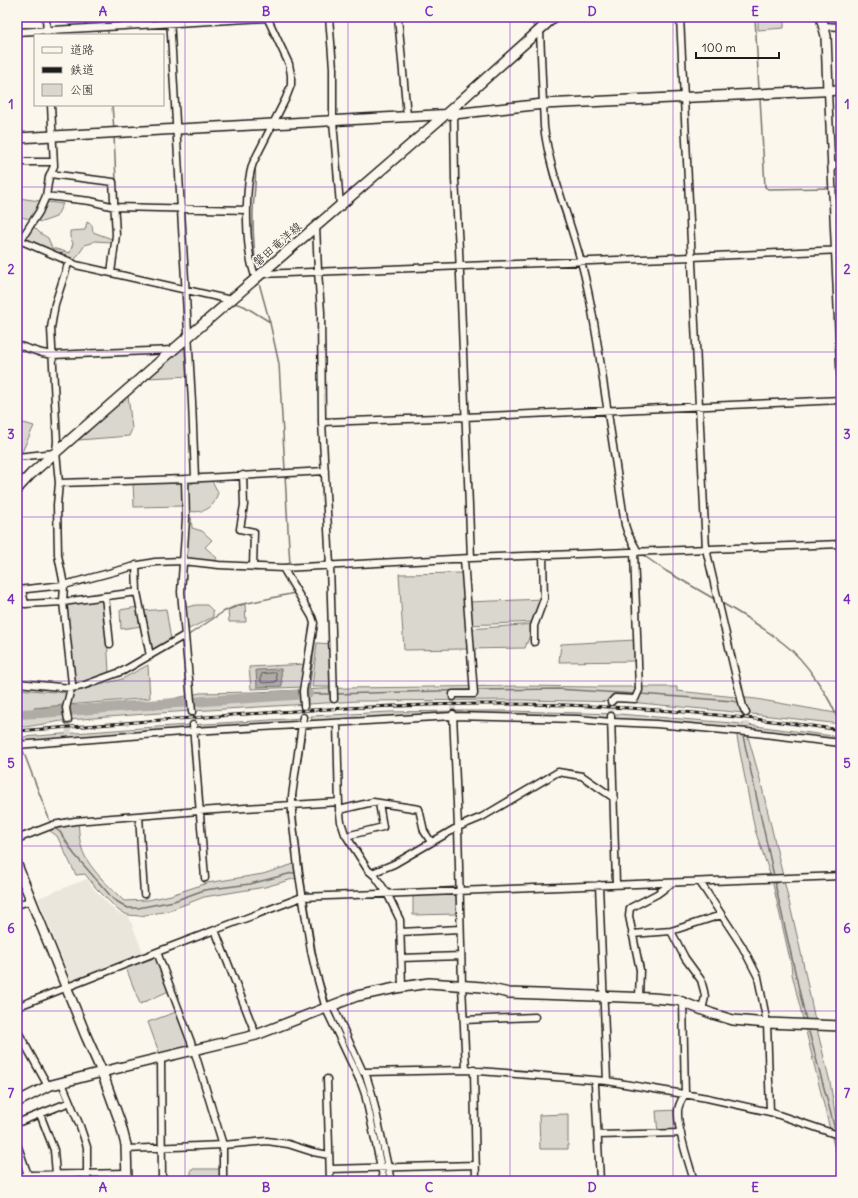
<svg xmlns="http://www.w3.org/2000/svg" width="858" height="1198" font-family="Delius,'Klee One',sans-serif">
  <rect width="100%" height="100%" fill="#fbf7ec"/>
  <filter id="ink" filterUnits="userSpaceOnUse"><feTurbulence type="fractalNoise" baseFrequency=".025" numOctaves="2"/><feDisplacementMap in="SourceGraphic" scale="8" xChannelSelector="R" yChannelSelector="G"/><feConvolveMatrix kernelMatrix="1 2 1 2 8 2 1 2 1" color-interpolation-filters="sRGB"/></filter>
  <g filter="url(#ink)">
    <path fill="#eae6dc" d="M87,879L94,889L112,908L118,913L129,917L144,955L72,983L38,898Z"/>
    <path fill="#dad7ce" stroke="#7b7a75" d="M758,17H784V28L758,30Z
      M17,195L18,198L63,204L56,217L42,222L17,216Z
      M87,222L92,225L93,232L112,239V242L94,241L92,243L85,245L74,261L21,241L31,224L40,233L48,238L52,248L70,253L73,243L70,237V231L85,230Z
      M186,342L191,376L147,378Z
      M128,395L132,429L129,436L79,440Z
      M17,421L34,426L21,454L17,453Z
      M185,479V488C192,481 203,480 212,481L218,492C217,496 215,501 213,504C208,511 197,513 189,511L188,502L185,506L134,507L133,480Z
      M191,517L192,528L202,531L212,540L205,547L217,558L214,562L188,559L184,548L186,519Z
      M465,573L468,602L544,599L535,622L469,625L470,629L534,624L525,648L404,650L399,574Z
      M105,599L109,673L82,686L74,687L63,605Z
      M245,604L246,622H229L228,610Z
      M196,605H207L213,611V617L189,629L183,616V608Z
      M138,607L142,626L121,629L120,610Z
      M166,609L171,640L150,653L141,611Z
      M635,640L636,661L559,662L561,644Z
      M317,643L332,644L334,687H312Z
      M307,664L304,687L251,689L249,667Z
      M148,665L150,698L67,705L70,693L122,679Z
      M521,686L596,687H677V691L756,699L841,714V724L734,712L629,702L521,700L358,701L159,713L68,720L25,727L17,726V689L67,693L63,705L34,708L162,701L200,693L254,692L347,688Z
      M459,711H510L618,714L732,723L841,737V742L747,733L760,779L800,948L816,1025L830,1082L837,1125L841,1135V1163L834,1146L792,974L791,964L772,880L755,830L737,737L738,731L696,727L454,716L313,724L311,716L390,712Z
      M303,718L302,724L24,742L23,737L141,728Z
      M78,821C79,830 79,841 82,849C88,868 110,887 124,901L148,900L171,895L207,883L263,874L297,863L300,877L265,887L204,897L168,911L140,916L128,915L119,911L96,888L85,874L76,875L57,836L46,828Z
      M459,894L457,914L413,915V895Z
      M157,957L171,990L140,1004L126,968Z
      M179,1011L194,1050L161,1058L148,1022Z
      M678,1110L681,1133L658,1134L656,1111Z
      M568,1114V1149H540L539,1115Z
      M191,1169H223V1181H191Z"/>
    <path fill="#afaca5" stroke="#74726e" d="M281,669L282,686L257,687L256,670Z"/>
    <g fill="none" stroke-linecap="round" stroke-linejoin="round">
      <path stroke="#575653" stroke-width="1" d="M276,673L277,680L276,682L263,683L261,682V676L262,674Z"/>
      <path stroke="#74726e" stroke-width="1.5" d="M108,17V25
        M526,17L534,26
        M755,17L759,90
        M108,29V35
        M283,44L291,61
        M539,80L540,102
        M760,98L765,187L768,189L831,188
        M112,105L114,130
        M540,108L541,120
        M542,132C546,171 561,208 573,245
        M114,135L116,182
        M255,166C257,184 252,202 253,221C253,237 255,252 255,267
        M835,188H841
        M259,283L270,323L279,364L285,470
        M234,303L244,306L270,322
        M285,474L290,566
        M640,553L666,571L716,600
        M290,570V573L307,602
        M722,603C743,615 764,628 783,643C806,660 831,698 840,725
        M187,636L223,612L238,605L295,593
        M476,690L558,689L636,694
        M308,694H332
        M336,694L472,690
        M640,694L733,701L736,702
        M307,706L317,626
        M306,723L307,717
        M743,736L774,876
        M17,739L19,742
        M22,748L51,824
        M299,771L306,727
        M296,790V802
        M296,806C296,836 303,866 306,896
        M53,827L60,832L74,854L108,893L113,899L128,908H138L174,901L204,890L250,884L296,872
        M775,880L776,888L806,1020
        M307,899L318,968L329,1003
        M333,1014L338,1027L350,1050
        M808,1028L836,1133
        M361,1074L373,1112
        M837,1136L841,1147"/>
      <path stroke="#afaca5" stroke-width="10" d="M17,714L41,713L132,706L308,694"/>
      <path stroke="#dad6cd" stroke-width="6" stroke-dasharray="6 3" stroke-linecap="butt" d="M453,697V712
        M192,712L193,725
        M746,713L747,732
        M611,716V702
        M68,720L69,736"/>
      <g stroke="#1c1c1c" stroke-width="9">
        <path id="street" d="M46,17L47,35
          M170,17L192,402L195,478
          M329,17L333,68V121L340,205
          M398,17L407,116
          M542,17L543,28
          M680,17L706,549L743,707L746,713
          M824,26L841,27
          M540,31L544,127C551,181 575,229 586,282C594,316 599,352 604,387C611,433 618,479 625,525L628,534L638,552
          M17,32L267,18
          M828,91L841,387
          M454,114L455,179L459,249L471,558
          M17,162H54
          M831,165H841
          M50,174L113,182L116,235L111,273
          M46,196L90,201L115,207L247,210
          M316,226L318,271L321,312L322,422L330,565L334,699
          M17,239L66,260L76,265L231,300
          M17,241L22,238L39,212L46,196L49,177L54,166L51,105
          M261,274L692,257L841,250
          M256,278C245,253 244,189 253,163L286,98L291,85V75L289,64L267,17
          M17,345L42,353L53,355L173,350
          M322,422L465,417L841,400
          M17,457L55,453
          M243,475L244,505L240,529L254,532L253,567
          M185,479L186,519L181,592L192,712
          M59,483L185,479L325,471
          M136,565L137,592L150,656
          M283,568L312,617L314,623L303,691L304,706
          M17,590L64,585L139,565L155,562L183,561L219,565L283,568L471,558L841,544
          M22,590L25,604L63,602L137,592
          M105,596L110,644
          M534,642V626L544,599L543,555
          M17,683L71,688L82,686L123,671L185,635
          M453,697V694H474L464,559
          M611,702L615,698L635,699L639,690L634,552
          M453,714L458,827L462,985L466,1070
          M611,716L616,884
          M303,717L292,796V816L298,868L311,951L316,973L326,1009L361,1083L365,1094L384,1181
          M68,720L66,708L72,684L63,602L64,585L58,555L57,505L59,483L56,452L57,441L51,328L55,304L69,261
          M337,723L339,807L341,822L345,834L368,870L375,876L387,893L400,920L402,987
          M193,725L205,878
          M17,745L194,731L453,716L578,719L611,722L656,724L747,732L841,743
          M339,810L373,802L419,809L424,831L431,842
          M139,816L144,894
          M346,836L383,827L379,803
          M17,839L53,825L75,821L199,811L339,802
          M372,873L394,864L458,827L482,817L558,772L582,776L614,798
          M700,882L742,946L758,977L767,1023L770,1112
          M599,885L607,1081
          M17,905L32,900
          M215,930L256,1035
          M671,931L685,958L701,980L704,991L705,997L702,1010
          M400,932L460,929
          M632,934L671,931L721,915
          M157,952L194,1050L223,1145V1181
          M401,958L461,956
          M639,997L640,970L629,916L630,908L657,894L672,883
          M683,1002L685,1094C682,1099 678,1105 678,1111C677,1130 689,1163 694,1181
          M333,1006L363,1072H365L372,1094L391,1181
          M17,1008L24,1004L157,952L302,897L841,876
          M464,1020L535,1017
          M17,1030L48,1086
          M161,1058L162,1181
          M474,1070L476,1181
          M365,1072L466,1070L607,1081L707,1098L770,1112L841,1136
          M327,1079L330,1181
          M62,1083L80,1126L87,1147V1181
          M595,1085L600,1181
          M40,1114L54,1150L56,1174
          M17,1123L70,1102
          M598,1135L681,1133
          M17,1144L28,1175
          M126,1149L223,1145L267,1141L288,1144L313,1152L329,1155
          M330,1169L476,1165
          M17,1178L28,1175L126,1173"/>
      </g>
      <g stroke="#1c1c1c" stroke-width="12">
        <path id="secondary" d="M821,17L826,36L828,91
          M17,138L454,114L543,104L841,90
          M17,489L31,474L173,350L446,114L554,17
          M17,865L86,1036L102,1072L120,1122L126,1145L127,1181
          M17,1102L48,1086L102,1072L256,1035L357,996L396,988L429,983L482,987L509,993L652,998L677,1000L713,1014L733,1020L767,1023L841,1026"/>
      </g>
      <use href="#street" stroke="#fbf7ec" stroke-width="6"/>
      <use href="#secondary" stroke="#fbf7ec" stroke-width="9"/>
      <g stroke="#1c1c1c" stroke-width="3">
        <path id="rail" d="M17,731C173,720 329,705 485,704C604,703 723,713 841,730"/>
      </g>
      <use href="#rail" stroke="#fbf7ec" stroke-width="1.5" stroke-dasharray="4.5" stroke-linecap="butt"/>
    </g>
  </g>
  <path fill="none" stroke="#7b2cbf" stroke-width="1" stroke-opacity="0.55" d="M185,17V1181M348,17V1181M510,17V1181M673,17V1181M17,187H841M17,352H841M17,517H841M17,681H841M17,846H841M17,1011H841"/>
  <g text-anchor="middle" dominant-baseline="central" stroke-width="3" stroke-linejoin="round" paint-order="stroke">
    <g font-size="12" fill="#1c1c1c" stroke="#fbf7ec">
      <text transform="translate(277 244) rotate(-41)">磐田竜洋線</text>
    </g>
  </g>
  <rect width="858" height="1198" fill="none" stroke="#fbf7ec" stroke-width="44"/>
  <rect x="34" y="34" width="130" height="72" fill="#fbf7ec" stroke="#a29f99"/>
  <rect x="42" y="47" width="20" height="6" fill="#fbf7ec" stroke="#a29f99"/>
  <text x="70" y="54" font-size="12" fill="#1c1c1c">道路</text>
  <rect x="42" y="67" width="20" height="6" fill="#1c1c1c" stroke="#a29f99"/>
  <text x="70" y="74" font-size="12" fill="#1c1c1c">鉄道</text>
  <rect x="42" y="84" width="20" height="12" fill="#dad7ce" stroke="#a29f99"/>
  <text x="70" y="94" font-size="12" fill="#1c1c1c">公園</text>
  <path d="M696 52v6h83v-6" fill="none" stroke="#1c1c1c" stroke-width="2"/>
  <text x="702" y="52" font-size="12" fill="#1c1c1c" stroke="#fbf7ec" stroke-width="3" paint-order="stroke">100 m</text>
  <rect x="22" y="22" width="814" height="1154" fill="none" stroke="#7b2cbf" stroke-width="1.5"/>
  <g font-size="13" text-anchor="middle" font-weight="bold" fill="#7b2cbf">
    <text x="103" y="16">A</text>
    <text x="266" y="16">B</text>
    <text x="429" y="16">C</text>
    <text x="592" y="16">D</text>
    <text x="755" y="16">E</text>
    <text x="11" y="109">1</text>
    <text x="847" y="109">1</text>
    <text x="11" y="274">2</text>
    <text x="847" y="274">2</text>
    <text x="11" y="439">3</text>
    <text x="847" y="439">3</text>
    <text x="11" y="604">4</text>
    <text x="847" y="604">4</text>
    <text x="11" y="768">5</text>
    <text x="847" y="768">5</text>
    <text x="11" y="933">6</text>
    <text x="847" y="933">6</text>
    <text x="11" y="1098">7</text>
    <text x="847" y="1098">7</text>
    <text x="103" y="1192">A</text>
    <text x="266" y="1192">B</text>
    <text x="429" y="1192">C</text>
    <text x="592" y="1192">D</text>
    <text x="755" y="1192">E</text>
  </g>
</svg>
